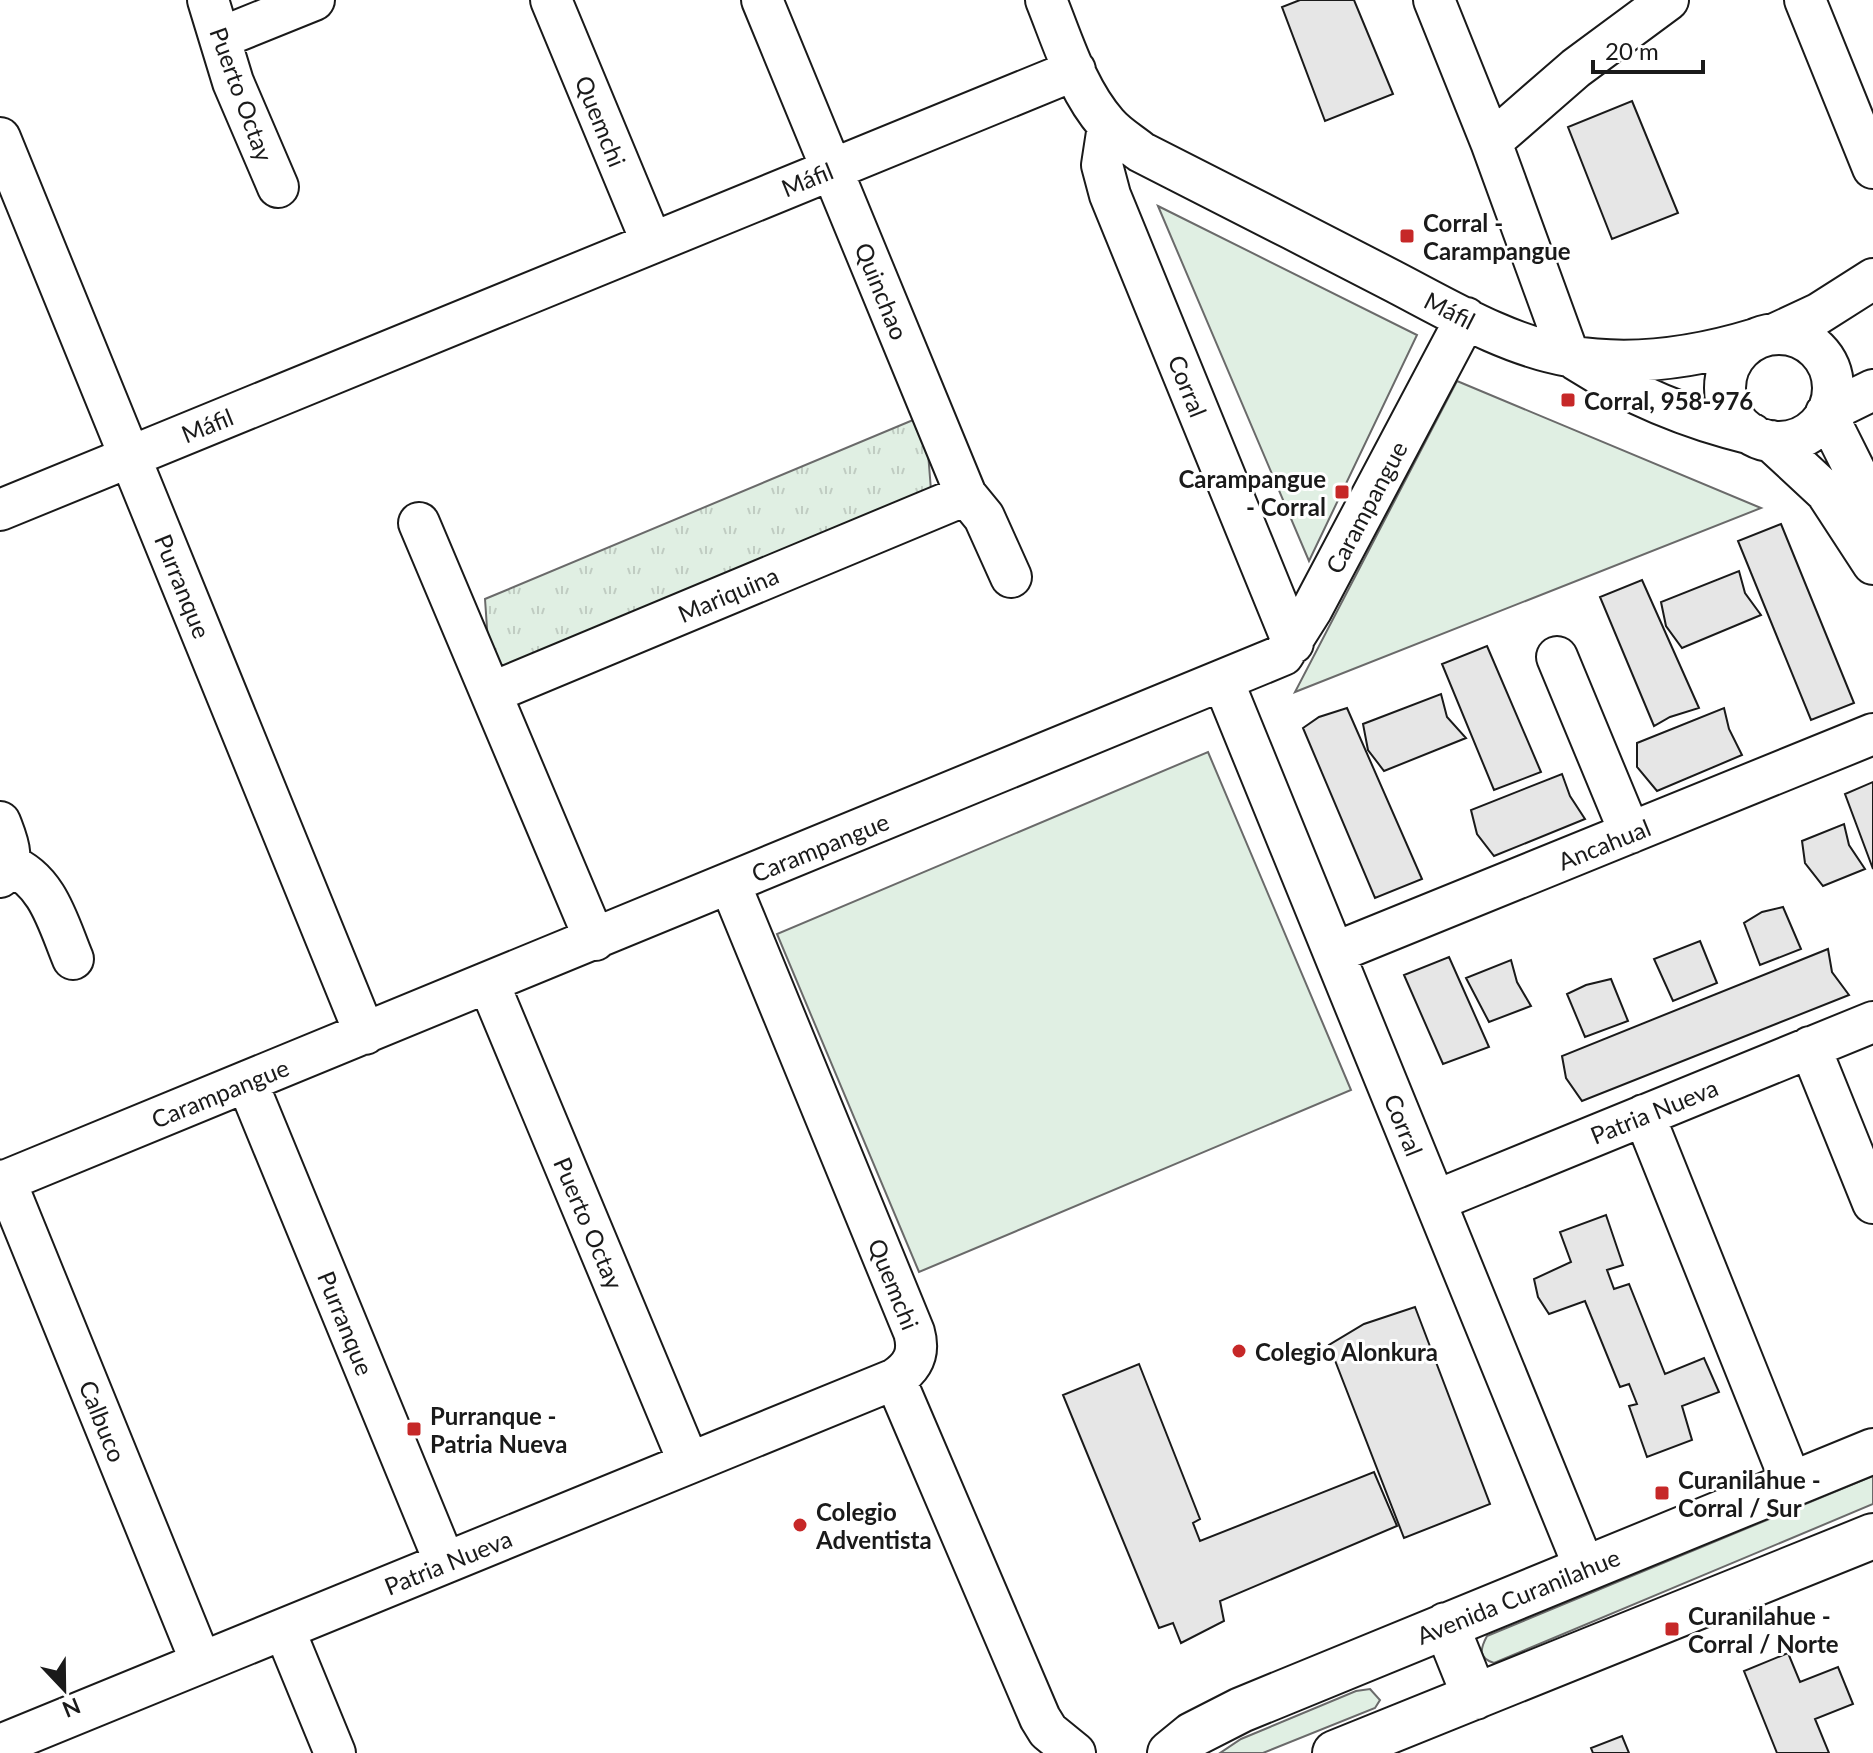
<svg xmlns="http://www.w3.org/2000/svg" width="1873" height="1753" font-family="Lato,sans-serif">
  <defs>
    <pattern id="park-tufts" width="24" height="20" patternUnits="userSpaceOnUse" patternTransform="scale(2)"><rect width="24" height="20" fill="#e0efe3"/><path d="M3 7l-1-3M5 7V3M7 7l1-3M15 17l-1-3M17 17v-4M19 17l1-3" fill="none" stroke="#c0ccc2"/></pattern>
  </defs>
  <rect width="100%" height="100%" fill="#fff"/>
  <path fill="#e0efe3" stroke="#6a6a6a" stroke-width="2" d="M1158,206L1417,335L1309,561Z
    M1457,381L1761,508L1295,692Z
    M1208,752L1351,1090L919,1272L777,934Z
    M1873,1476V1504L1494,1663C1478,1658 1480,1649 1487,1636Z
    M1370,1689L1380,1700L1375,1708L1263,1753H1220L1241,1739L1356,1691Z"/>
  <path fill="url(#park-tufts)" stroke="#6a6a6a" stroke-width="2" d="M925,415L931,490L490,672L485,599Z"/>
  <path fill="#e6e6e6" stroke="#1a1a1a" stroke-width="2" d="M1300,0H1354L1393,94L1325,121L1282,7Z
    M1632,101L1678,213L1612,239L1568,127Z
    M1781,524L1854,703L1811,720L1738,541Z
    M1739,571L1745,593L1761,615L1682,648L1666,626L1661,602Z
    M1642,580L1699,708L1670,717L1654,726L1600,597Z
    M1487,646L1541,772L1494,790L1442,664Z
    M1441,694L1447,717L1466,738L1384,771L1368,750L1363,724Z
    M1347,708L1422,879L1375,898L1303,728L1319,717Z
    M1724,708L1729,729L1742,755L1657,791L1637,767V743Z
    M1562,774L1570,796L1585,819L1494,856L1477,834L1471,810Z
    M1873,782V869L1845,794Z
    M1844,824L1849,845L1865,869L1823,886L1805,863L1802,841Z
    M1783,907L1801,949L1760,965L1744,923L1762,912Z
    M1700,941L1717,983L1673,1001L1654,959Z
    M1828,949L1832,972L1849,995L1582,1101L1566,1078L1562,1056Z
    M1449,957L1489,1047L1443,1064L1404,975Z
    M1511,960L1517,982L1531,1006L1489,1022L1466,978Z
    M1611,979L1628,1021L1585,1037L1567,994L1586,985Z
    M1606,1215L1623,1265L1607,1270L1614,1289L1629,1284L1665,1374L1704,1358L1719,1392L1682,1406L1692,1440L1647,1457L1629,1406L1637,1404L1629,1384L1620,1387L1585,1301L1549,1314L1538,1297L1534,1279L1571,1262L1560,1232Z
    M1415,1307L1490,1504L1404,1538L1329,1345L1364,1324Z
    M1139,1364L1200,1519L1193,1523L1200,1541L1374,1472L1397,1526L1220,1601L1224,1621L1181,1643L1173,1623L1159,1628L1063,1395Z
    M1788,1653L1800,1682L1838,1667L1853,1704L1815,1719L1829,1753H1777L1744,1671Z
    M1622,1736L1629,1753H1593L1591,1748Z"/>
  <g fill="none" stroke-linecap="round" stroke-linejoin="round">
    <g stroke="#1a1a1a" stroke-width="44">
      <path id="minor" d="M208,0L233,82L278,187
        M551,0L652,243
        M762,0L966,495L984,517L1011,577
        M1046,0C1063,42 1077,90 1107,124C1116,135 1130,143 1141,152C1224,194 1308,237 1391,280C1447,309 1506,345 1569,356C1631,367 1697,357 1756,339
        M1434,0L1491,142L1569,356
        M1805,0L1873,168
        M220,38L314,0
        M1108,126L1102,165L1110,195L1293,643
        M0,138L365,1034
        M1491,142L1576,68L1668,0
        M1775,334L1818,314L1873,279
        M1725 388a54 54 0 1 1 108 0a54 54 0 1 1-108 0Z
        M1576,360C1631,395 1689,419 1752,434
        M1826,413L1863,487L1872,555
        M1826,413L1873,390
        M1771,441L1826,492L1873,564
        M0,510L1075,70
        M419,523L595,940
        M1557,657L1630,833
        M1223,681L1585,1569
        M491,693L966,495
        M0,822C8,843 16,859 0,877
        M9,865C48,880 58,923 73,959
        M1334,953L1873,734
        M489,984L689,1463
        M1810,1047L1873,1203
        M247,1082L445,1563
        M1644,1115L1792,1484
        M5,1180L201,1662
        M0,1183L1283,655L1312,609L1466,318
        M1435,1201L1873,1022
        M895,1379L1040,1718L1048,1731L1075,1753
        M284,1629L335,1753
        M0,1745L895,1379C913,1367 920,1353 914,1332L730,884"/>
    </g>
    <g stroke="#1a1a1a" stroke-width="48">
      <path id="major" d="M1446,1625L1475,1697
        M1170,1753L1192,1735L1241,1710L1873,1451
        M1335,1753L1873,1536"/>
    </g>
    <use href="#minor" stroke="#fff" stroke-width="40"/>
    <use href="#major" stroke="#fff" stroke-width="44"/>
  </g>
  <g fill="#c62828" stroke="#fff" stroke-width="3">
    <rect x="1399" y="228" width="16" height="16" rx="4"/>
    <rect x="1560" y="392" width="16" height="16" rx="4"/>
    <rect x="1334" y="484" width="16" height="16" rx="4"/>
    <circle cx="1239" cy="1351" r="8"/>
    <rect x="406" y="1421" width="16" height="16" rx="4"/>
    <rect x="1654" y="1485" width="16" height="16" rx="4"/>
    <circle cx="800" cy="1525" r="8"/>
    <rect x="1664" y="1621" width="16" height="16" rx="4"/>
  </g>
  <g text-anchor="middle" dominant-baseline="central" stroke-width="6" stroke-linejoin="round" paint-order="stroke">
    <g font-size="24" fill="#1a1a1a" stroke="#fff">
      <text transform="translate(242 94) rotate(70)">Puerto Octay</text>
      <text transform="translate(601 121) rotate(68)">Quemchi</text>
      <text transform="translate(807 179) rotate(-22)">Máfil</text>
      <text transform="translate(882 291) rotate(68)">Quinchao</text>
      <text transform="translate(1450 310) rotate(27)">Máfil</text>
      <text transform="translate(1188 386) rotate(68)">Corral</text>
      <text transform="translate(207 425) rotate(-22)">Máfil</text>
      <text transform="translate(1366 507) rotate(-62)">Carampangue</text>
      <text transform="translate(183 586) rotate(68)">Purranque</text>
      <text transform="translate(728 594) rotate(-23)">Mariquina</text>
      <text transform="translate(1604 844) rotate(-22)">Ancahual</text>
      <text transform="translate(820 847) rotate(-22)">Carampangue</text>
      <text transform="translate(220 1093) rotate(-22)">Carampangue</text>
      <text transform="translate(1654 1111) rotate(-22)">Patria Nueva</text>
      <text transform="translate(1404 1125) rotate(68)">Corral</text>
      <text transform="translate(589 1223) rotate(67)">Puerto Octay</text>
      <text transform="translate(894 1284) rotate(68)">Quemchi</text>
      <text transform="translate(346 1323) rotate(68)">Purranque</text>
      <text transform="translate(103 1421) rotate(68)">Calbuco</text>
      <text transform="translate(448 1562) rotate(-22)">Patria Nueva</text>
      <text transform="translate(1518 1596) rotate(-22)">Avenida Curanilahue</text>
    </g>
    <g font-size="24" font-weight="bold" fill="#1a1a1a" stroke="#fff" text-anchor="start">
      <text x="1423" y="222">Corral -<tspan x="1423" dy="28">Carampangue</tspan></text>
      <text x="1584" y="400">Corral, 958-976</text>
      <text x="1326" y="478" text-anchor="end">Carampangue<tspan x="1326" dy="28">- Corral</tspan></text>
      <text x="1255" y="1351">Colegio Alonkura</text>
      <text x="430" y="1415">Purranque -<tspan x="430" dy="28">Patria Nueva</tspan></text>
      <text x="1678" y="1479">Curanilahue -<tspan x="1678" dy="28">Corral / Sur</tspan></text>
      <text x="816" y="1511">Colegio<tspan x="816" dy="28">Adventista</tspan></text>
      <text x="1688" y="1615">Curanilahue -<tspan x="1688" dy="28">Corral / Norte</tspan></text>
    </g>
  </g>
  <g transform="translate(64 1689) rotate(158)" stroke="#ffffff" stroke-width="6" paint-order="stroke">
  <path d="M0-6L14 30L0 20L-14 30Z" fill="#1a1a1a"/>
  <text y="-12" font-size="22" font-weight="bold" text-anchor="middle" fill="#1a1a1a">N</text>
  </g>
  <path d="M1593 60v12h110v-12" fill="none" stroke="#1a1a1a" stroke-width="4"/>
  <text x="1605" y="60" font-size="24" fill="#1a1a1a" stroke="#ffffff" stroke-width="6" paint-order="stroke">20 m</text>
</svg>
